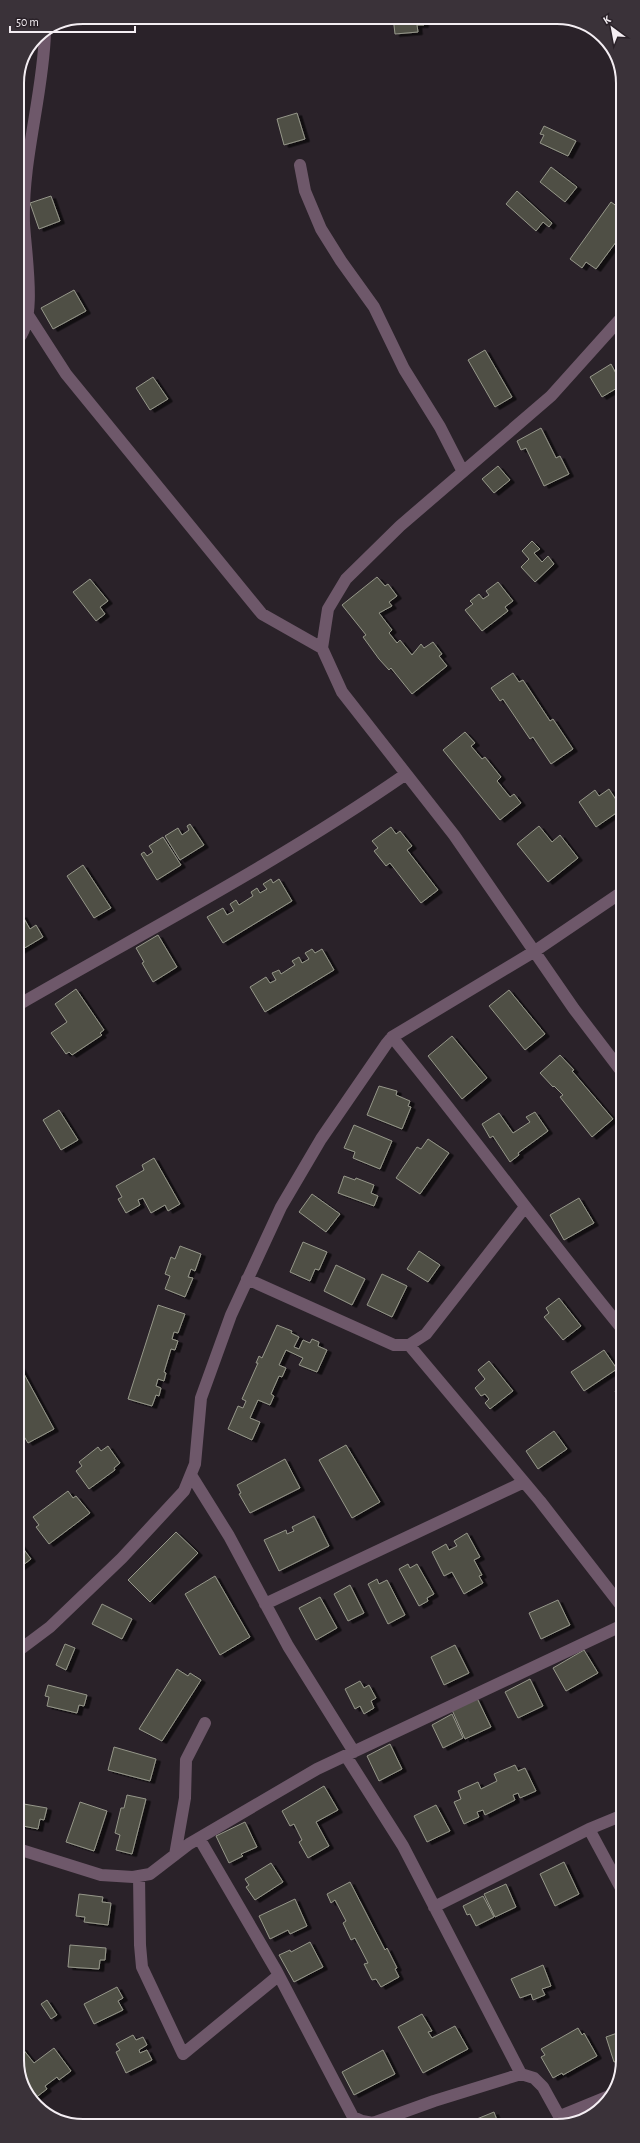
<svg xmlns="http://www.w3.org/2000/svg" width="640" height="2143" font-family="'Alegreya Sans',sans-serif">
  <defs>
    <filter id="shadow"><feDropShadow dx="4.5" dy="2.5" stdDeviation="0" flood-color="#0009"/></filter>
  </defs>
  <rect width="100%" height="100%" fill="#2a2229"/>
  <path fill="#4f5045" stroke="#96978a" filter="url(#shadow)" d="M393,17H423L424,25H417L418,32L395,34Z
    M297,113L305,139L284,145L277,119Z
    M544,126L576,141L568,156L540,143L544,135L540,134Z
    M551,167L577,187L565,202L540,182Z
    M517,191L552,223L549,227L543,222L536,231L506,204Z
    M51,196L60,221L39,229L30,203Z
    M611,202L622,210V234L596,269L586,262L582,268L570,259Z
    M74,290L86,311L53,329L41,308Z
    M485,350L512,397L495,407L468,360Z
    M611,364L622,385L602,397L590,377Z
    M153,377L168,399L150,410L136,388Z
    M541,428L556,458L560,456L569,474L544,486L526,448L521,450L517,441Z
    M498,466L510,480L494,493L482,479Z
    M532,541L540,549L534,553L542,562L548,556L554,564L535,582L521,567L529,559L522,551Z
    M377,577L385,586L388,584L397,596L389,602L392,606L379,613L392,630L389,633L397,643L400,640L412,655L421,644L424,648L433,642L442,654L439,656L447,666L412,694L391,668L389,670L379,659L363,637L366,635L342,605Z
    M90,579L108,601L100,607L105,614L96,621L73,592Z
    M498,582L513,601L505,607L508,611L482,631L465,610L473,604L470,601L479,594L483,599L489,595L486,591Z
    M513,673L519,682L523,680L550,721L553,719L573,749L551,764L533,737L530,739L503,699L500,701L491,688Z
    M465,732L475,743L471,746L482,759L485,757L501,777L497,781L510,797L514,794L521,803L500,820L443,750Z
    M609,789L622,809L596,827L579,802L595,790L599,796Z
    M190,824L204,845L180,860L165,836L178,828L182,835L189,830L187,826Z
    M539,826L552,842L560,835L578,858L548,882L517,844Z
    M391,827L396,834L400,831L412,846L407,850L438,890L421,903L390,863L386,866L374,851L378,848L372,841Z
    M163,837L181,865L157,880L141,854L144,852L147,856L153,852L149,846Z
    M83,865L111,908L94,918L67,876Z
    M271,879L273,883L279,879L292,901L223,943L207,917L223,908L227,915L234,911L230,904L236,900L239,905L253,896L251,892L257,888L260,893L267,889L263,884Z
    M22,915L30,929L36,925L43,937L18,952V916L19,917Z
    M158,935L177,967L153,982L142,963L144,962L136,948Z
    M312,949L315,953L322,949L334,970L265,1012L250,987L266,977L270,983L276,980L272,973L279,970L281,974L295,965L292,961L299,957L302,963L309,959L305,953Z
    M76,989L104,1030L100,1033L102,1035L72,1055L69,1052L66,1054L51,1033L67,1022L55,1004Z
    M509,990L545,1034L525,1050L489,1006Z
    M452,1036L487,1078L462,1099L428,1056Z
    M560,1055L574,1070L572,1071L613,1119L592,1137L560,1097L563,1095L554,1086L553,1087L540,1073Z
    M379,1086L397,1091L396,1095L410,1101L408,1106L411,1107L402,1129L367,1115Z
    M59,1110L78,1140L61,1150L43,1120Z
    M535,1112L548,1131L518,1153L519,1155L510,1162L493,1136L490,1138L482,1124L499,1113L513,1133L530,1122L526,1117Z
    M354,1125L392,1141L380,1169L353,1158L355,1152L344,1148Z
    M428,1139L449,1153L420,1194L396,1178L417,1147L421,1149Z
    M154,1158L180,1204L168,1211L165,1205L151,1213L143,1198L138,1200L140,1205L126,1213L118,1199L122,1197L116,1186L144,1170L142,1165Z
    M344,1176L355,1180L356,1178L374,1185L371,1193L378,1196L374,1206L338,1193Z
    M312,1194L340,1214L326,1232L299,1212Z
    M579,1198L594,1223L564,1240L550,1215Z
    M303,1242L327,1252L319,1270L315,1269L310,1281L290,1272Z
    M180,1246L201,1254L195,1271L191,1269L188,1277L193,1278L185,1297L165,1289L170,1276L165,1274L171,1257L175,1259Z
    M419,1251L440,1265L428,1282L407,1269Z
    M336,1265L365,1279L352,1305L324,1291Z
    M382,1274L407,1286L392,1317L367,1305Z
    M559,1298L581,1326L563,1340L544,1317L549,1313L546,1308Z
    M158,1305L185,1314L178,1333L174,1332L172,1339L178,1341L175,1350L171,1349L164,1372L166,1373L164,1381L158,1379L156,1386L161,1388L159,1396L156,1395L152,1406L128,1399Z
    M277,1325L292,1331L291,1333L299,1337L294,1347L299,1349L303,1340L310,1343L312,1339L319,1342L318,1346L327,1350L317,1372L299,1365L303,1358L286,1350L279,1365L286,1368L282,1377L279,1376L271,1394L274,1396L270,1405L258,1400L250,1418L260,1422L252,1440L228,1429L238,1406L243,1408L246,1401L242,1399L258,1363H256L259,1356L262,1358Z
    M604,1350L617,1369L584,1391L571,1372Z
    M489,1361L513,1391L490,1409L485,1403L489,1399L485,1394L481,1396L475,1388L485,1379L478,1370Z
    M18,1363L54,1429L28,1443L20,1430L23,1428L18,1418Z
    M621,1381H623V1396L615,1392Z
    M554,1431L567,1449L538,1469L526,1451Z
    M346,1445L380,1502L352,1518L319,1460Z
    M108,1446L120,1463L114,1468L115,1470L89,1489L76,1471L82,1466L79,1462L98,1447L101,1451Z
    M285,1459L300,1488L250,1513L239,1494L241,1493L237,1485Z
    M68,1491L73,1498L76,1496L90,1513L49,1544L36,1527L39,1525L33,1517Z
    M314,1516L329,1546L279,1571L264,1540L286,1530L287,1534L294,1531L292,1527Z
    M176,1532L198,1553L150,1602L128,1580Z
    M467,1533L480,1557L474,1560L482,1575L479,1576L483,1583L464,1594L452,1572L444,1576L432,1552L446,1544L449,1550L457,1546L454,1541Z
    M19,1543L31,1559L18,1569V1543Z
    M408,1564L410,1568L417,1564L434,1594L427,1598L428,1601L419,1606L399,1569Z
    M623,1569V1585L617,1571Z
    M215,1576L250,1637L220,1655L185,1594Z
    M377,1579L379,1584L387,1580L405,1615L388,1624L368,1584Z
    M350,1585L364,1613L348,1621L334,1594Z
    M320,1597L337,1628L316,1640L299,1608Z
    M558,1600L570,1625L541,1639L529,1613Z
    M102,1604L132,1619L122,1639L92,1624Z
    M65,1644L75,1648L66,1670L56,1665Z
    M455,1645L469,1673L444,1685L431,1657Z
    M584,1650L598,1673L566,1691L553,1668Z
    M177,1669L188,1676L190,1673L201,1680L162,1741L139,1729Z
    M530,1679L543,1706L518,1718L505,1692Z
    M360,1681L364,1688L369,1685L376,1698L371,1701L374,1708L364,1714L360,1706L355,1709L345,1689Z
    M48,1685L87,1695L84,1706L79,1705L77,1713L47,1706L49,1697L45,1696Z
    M477,1698L491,1727L465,1739L452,1710Z
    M452,1714L463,1738L443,1748L432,1725Z
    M390,1744L402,1769L379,1781L367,1756Z
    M114,1747L156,1759L150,1781L108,1770Z
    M515,1765L518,1771L525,1768L536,1791L520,1798L518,1793L513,1795L515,1800L485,1815L483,1810L477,1812L479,1817L464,1824L454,1802L461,1799L458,1791L478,1782L481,1789L497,1781L494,1774Z
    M324,1786L338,1810L316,1822L329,1846L308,1858L299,1842L302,1840L294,1824L290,1826L282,1811Z
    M127,1795L146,1799L132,1854L116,1850L120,1835L115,1833L121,1808H124Z
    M80,1802L107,1811L94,1851L66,1842Z
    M18,1803L47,1808L44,1820L40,1819L38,1829L18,1825Z
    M436,1805L450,1831L427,1842L414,1816Z
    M245,1822L257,1847L241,1854L243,1856L229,1863L216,1836Z
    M564,1862L579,1894L555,1906L540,1874Z
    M271,1863L283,1882L255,1900L246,1887L249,1885L245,1879Z
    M350,1882L385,1950L387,1948L397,1968L395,1969L399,1977L381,1987L376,1979L372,1980L364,1964L368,1963L355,1938L351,1940L343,1923L346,1921L335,1900L331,1903L327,1894Z
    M506,1884L516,1907L495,1917L484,1894Z
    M79,1894L103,1897L102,1902L111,1903L108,1925L84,1922L85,1917L76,1916Z
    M483,1896L494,1917L476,1926L470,1914L467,1915L463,1906Z
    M295,1899L307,1926L290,1934L288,1930L270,1939L259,1916Z
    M310,1942L323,1967L294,1982L279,1955L290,1950L291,1952Z
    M70,1945L106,1948L105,1960H100L99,1969L68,1967Z
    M543,1965L551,1986L542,1989L545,1995L533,2000L531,1994L520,1998L511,1979Z
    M117,1987L123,1998L118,2001L123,2010L94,2024L84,2004Z
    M47,2000L57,2015L51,2019L41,2004Z
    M422,2014L432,2031L428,2032L432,2038L455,2026L468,2049L423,2073L398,2027Z
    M578,2028L582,2035L584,2033L597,2056L563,2075L562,2073L553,2078L541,2057L545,2055L541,2049Z
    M623,2031V2060L614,2062L606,2037Z
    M133,2035L136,2040L143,2037L147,2045L139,2050L140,2053L147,2050L152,2060L126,2073L116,2052L120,2050L116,2044Z
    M22,2048L34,2063L54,2048L71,2071L59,2080L57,2077L45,2086L47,2089L34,2099L18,2073V2051Z
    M383,2050L395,2074L354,2095L342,2072Z
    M494,2112L498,2123L502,2121L504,2125H462Z"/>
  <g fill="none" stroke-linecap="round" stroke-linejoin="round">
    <path stroke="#6e586a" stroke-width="12" d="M300,165L305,191L321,229L341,261L374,307L404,369L440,427L463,472
      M28,315L66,374L262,614L322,648
      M622,317L551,396L400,526L346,579L328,609L322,648L342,692L454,835L574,1009L622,1072
      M17,340C38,323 25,250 24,223C22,159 43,96 45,33
      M18,1005C148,930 282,860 406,774
      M392,1037C471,1133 544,1234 623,1330
      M247,1279L394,1345H409L426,1334L525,1207
      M409,1345L540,1501L623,1608
      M191,1475L229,1536L288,1646L354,1752
      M265,1604L524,1482
      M18,1651L50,1627L122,1558L184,1491L195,1464L201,1398L231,1315L281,1207L321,1139L387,1043L392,1037L535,951L622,892
      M346,1756L403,1846L521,2074
      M589,1829L623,1892
      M199,1838L276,1970L353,2117L362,2121L373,2123L434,2101L521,2074L534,2078L543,2087L564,2125
      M18,1849L101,1875L133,1877L150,1874L189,1844L317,1769L623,1625
      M175,1855L185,1798L186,1760L205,1723
      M139,1876L140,1945L142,1967L183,2054L278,1976
      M434,1907L589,1829L623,1815
      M560,2116L609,2096"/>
  </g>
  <path d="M0 0H640V2143H0ZM83 24H557A59 59 0 0 1 616 83V2060A59 59 0 0 1 557 2119H83A59 59 0 0 1 24 2060V83A59 59 0 0 1 83 24Z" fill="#3a3239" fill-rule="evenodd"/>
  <path fill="none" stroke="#f4eef3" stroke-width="2" d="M83 24H557A59 59 0 0 1 616 83V2060A59 59 0 0 1 557 2119H83A59 59 0 0 1 24 2060V83A59 59 0 0 1 83 24Z"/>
  <g transform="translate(612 28) rotate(328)" stroke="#2a2229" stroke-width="3" paint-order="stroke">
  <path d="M0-3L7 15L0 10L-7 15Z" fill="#f4eef3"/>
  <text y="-6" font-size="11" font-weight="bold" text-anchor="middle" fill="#f4eef3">K</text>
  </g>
  <path d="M10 26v6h125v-6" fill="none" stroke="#f4eef3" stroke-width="2"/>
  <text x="16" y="26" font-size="12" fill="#f4eef3" stroke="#2a2229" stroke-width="3" paint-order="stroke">50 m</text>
</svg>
